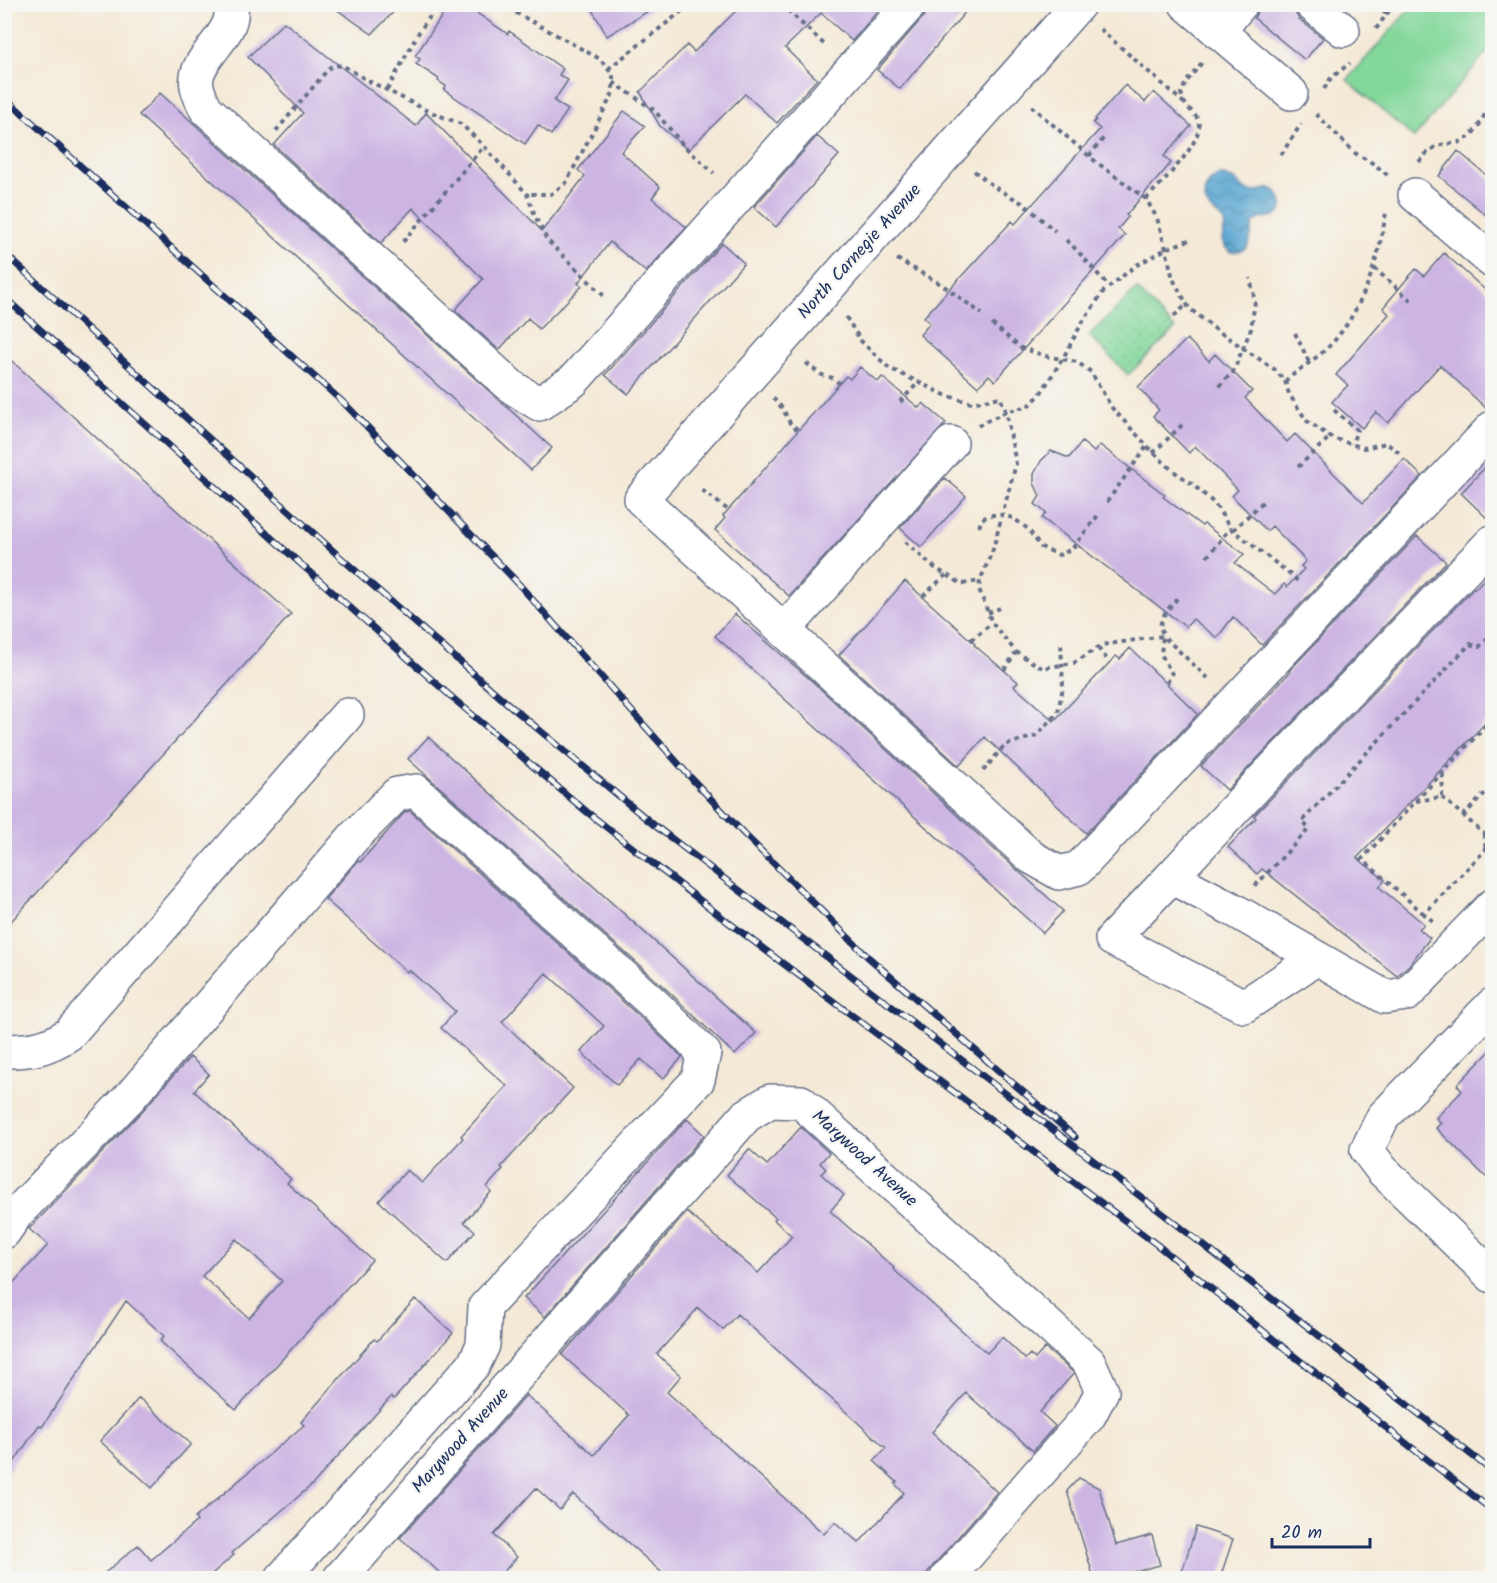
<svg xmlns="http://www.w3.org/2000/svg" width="1497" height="1583" font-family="Kalam,sans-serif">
  <defs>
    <pattern id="park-dots" width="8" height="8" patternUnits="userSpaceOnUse" patternTransform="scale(1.5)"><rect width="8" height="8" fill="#82d79a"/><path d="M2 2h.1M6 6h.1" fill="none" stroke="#70b987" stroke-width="1.8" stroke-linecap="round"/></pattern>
    <pattern id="water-waves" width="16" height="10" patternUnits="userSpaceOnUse" patternTransform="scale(1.5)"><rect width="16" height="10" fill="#57a4d0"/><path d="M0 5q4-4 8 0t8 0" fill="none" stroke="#4786ac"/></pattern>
  </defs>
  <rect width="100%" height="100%" fill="#f6f6f2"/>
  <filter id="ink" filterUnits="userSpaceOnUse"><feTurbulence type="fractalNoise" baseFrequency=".0167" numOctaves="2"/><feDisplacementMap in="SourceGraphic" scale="12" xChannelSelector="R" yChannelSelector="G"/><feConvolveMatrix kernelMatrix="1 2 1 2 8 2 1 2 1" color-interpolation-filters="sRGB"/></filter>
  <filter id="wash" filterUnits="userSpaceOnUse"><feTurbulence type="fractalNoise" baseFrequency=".008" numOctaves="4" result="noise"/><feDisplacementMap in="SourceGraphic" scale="24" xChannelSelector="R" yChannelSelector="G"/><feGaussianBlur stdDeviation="1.35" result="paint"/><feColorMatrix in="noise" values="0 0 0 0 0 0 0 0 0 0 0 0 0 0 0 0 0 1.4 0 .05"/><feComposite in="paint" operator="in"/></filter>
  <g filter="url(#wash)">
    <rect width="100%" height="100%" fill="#f4e9d6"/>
    <path fill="url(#park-dots)" stroke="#4e837c" stroke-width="1.5" d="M1137,289L1175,329L1128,375L1089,335Z"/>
    <path fill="#82d79a" stroke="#4e837c" stroke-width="1.5" d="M1413,5H1492V46L1414,138L1347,80Z"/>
    <path fill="url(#water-waves)" stroke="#396a97" stroke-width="1.5" d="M1220,175L1235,180L1246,190L1253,192L1271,188C1281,194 1289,211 1274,216C1266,218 1261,218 1254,222C1248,238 1255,252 1230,252C1214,237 1228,235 1224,222C1221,216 1215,214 1210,209C1198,196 1206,181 1220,175Z"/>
    <g id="blocks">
      <path fill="#ccb5e3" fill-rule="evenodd" d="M329,4H401L372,34Z
        M450,4H463L508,34L509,31L563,69L559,75L568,80L554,101L568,110L551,135L538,125L525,144L444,90L446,86L438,81L439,79L416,64L420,59L415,56Z
        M589,4H660L607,36Z
        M743,4H884L852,41L821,13L785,48L817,79L777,123L745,94L688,150L660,126L640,92L687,45L694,52Z
        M928,4H972L900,89L877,70L924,16L928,8Z
        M1259,4H1286L1294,11L1299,19L1323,38L1305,60L1254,18L1259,8Z
        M284,22L416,126L426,113L542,231L585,176L578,170L624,111L645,126L621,152L660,187L652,198L686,227L646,272L610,242L578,283L582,286L539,329L528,318L499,350L455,310L483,279L413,208L381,243L274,145L303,113L248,57Z
        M1125,85L1145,102L1154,92L1191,126L1164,156L1171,163L1126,215L1128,217L1118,229L1125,235L995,381L989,375L978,387L920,335L930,323L924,317L1012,221L1015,224L1100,129L1093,123L1096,120L1095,119Z
        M160,93L552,448L531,470L139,115Z
        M817,136L839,155L776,227L754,207Z
        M1458,151L1492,180V220L1439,176Z
        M722,243L744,263L628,394L605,375Z
        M1444,253L1492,296V410H1488L1440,365L1388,423L1376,412L1362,428L1332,402L1348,385L1336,375L1389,314L1383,308L1406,280L1416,269L1424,276Z
        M1187,339L1209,361L1215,354L1252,391L1245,398L1287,442L1295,434L1363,503L1404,459L1422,476L1262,645L1233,617L1217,638L1193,619L1186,627L1042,518L1046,513L1035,504L1040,496L1034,483V474L1041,461L1051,451L1069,458L1082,442L1094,452L1100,445L1165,495L1163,497L1202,526L1204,524L1244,554L1235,563L1275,594L1284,584L1287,587L1304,569L1301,566L1306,561L1272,526L1267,531L1232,496L1238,490L1195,446L1189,453L1153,416L1159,410L1138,387Z
        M4,354L291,614L4,929Z
        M860,367L878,382L882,377L919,408L923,403L946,423L789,596L715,530L725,518L723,516L846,376L850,379Z
        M1492,460V523L1461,493Z
        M945,478L966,496L921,547L900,528Z
        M1417,536L1446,562L1227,790L1201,766L1290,672L1289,671Z
        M1492,570V716L1357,858L1385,880L1379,887L1424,924L1419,929L1430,938L1409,965L1397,976L1262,869L1257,874L1228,847L1256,818L1254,816L1275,794L1474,588L1475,589Z
        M905,581L975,644L974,645L1018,682L1014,686L1054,721L1116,656L1120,659L1130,648L1198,714L1086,833L985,737L959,766L839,655Z
        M735,614L813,682L985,841L1063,911L1043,933L715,636Z
        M428,737L756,1033L735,1055L666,989L408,759Z
        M410,811L640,1017L682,1057L663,1079L641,1059L617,1085L581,1052L604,1026L546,973L502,1022L573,1088L501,1167L503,1169L487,1187L491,1192L464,1222L475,1231L447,1263L379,1201L407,1170L422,1183L463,1138L461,1136L507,1086L441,1028L455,1011L409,970L407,972L325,899L358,861L360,862L405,812Z
        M1492,1049V1183L1436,1128L1441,1123L1436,1118L1462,1091L1457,1085Z
        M190,1057L209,1074L194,1091L291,1179L287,1183L372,1260L236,1410L160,1341L164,1336L126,1301L42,1427L39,1425L4,1477V1293L48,1245L29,1229L143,1110ZM236,1239L282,1281L249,1318L202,1276Z
        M687,1119L704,1135L545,1317L524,1298Z
        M801,1127L829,1153L820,1163L826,1169L821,1174L844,1195L830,1211L894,1268L893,1269L987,1353L1002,1337L1025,1359L1030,1354L1035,1359L1045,1348L1074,1373L1040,1412L1055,1426L1033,1451L985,1408L984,1409L966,1393L932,1432L997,1492L933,1566L923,1578H668L573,1494L560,1510L536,1488L494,1535L517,1557L498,1578H446L400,1538L526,1395L594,1455L629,1415L562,1355L687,1212L758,1273L792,1236L774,1220L776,1218L727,1175L749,1149L767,1165ZM698,1308L723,1330L737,1314L886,1448L874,1461L897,1482L895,1484L904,1493L859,1543L835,1522L824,1534L667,1392L681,1376L657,1354Z
        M415,1299L453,1333L394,1399L391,1397L313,1484L232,1553L234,1555L207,1578H99L138,1545L151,1560L197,1521L195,1518L304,1425L301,1422L374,1339L377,1341Z
        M139,1398L191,1444L152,1488L100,1441Z
        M1079,1478L1099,1488L1116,1545L1152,1535L1160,1565L1110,1578H1094L1067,1491Z
        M1196,1527L1233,1539L1220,1578H1180Z"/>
    </g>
  </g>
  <g filter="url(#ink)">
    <use href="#blocks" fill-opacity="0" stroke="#677088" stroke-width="1.5"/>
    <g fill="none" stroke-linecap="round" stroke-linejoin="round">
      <g stroke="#677088" stroke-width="36">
        <path id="minor" d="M230,4C240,34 191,58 197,86C198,94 203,102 206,109L512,387L539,404L573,381L910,4
          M1079,4L641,499L1031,857L1059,873L1079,868L1492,428
          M1186,4L1291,93
          M1311,4L1343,30
          M1218,32L1241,4
          M1415,195L1492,261
          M1492,542L1261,781L1171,877L1232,909L1385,997L1407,994L1492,906
          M784,630L951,443
          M1171,877L1112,939L1244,1006L1317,958
          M1492,1005L1383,1117L1367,1150L1382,1170L1492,1276
          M4,1051C32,1051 46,1049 69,1034L347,715
          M4,1232L17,1213L130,1097L354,837L397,794L416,791L653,1003L704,1053L698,1080L485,1307L483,1345L474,1364L282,1578
          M340,1578L746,1116L770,1101L801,1102L1089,1362L1102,1391L1089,1416L947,1578"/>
      </g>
      <path stroke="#677088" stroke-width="4" stroke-dasharray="4.5 4.5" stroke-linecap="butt" d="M500,4L600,59L613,75V93L566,183L551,194H527
        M781,4L827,47
        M1366,5L1388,13
        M512,11L521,4
        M1100,29L1184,103
        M1376,29L1394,4
        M608,69L691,4
        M613,82L654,110L684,146L714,173
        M1324,89L1331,78L1350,63
        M387,90L419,32L439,4
        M1031,106L1095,161L1146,199L1157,218L1166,249L1173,279L1189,308L1215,329L1274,369L1285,381L1289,394L1307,421L1332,438L1364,448L1386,443L1400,453
        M1316,114L1355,153L1374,164L1390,177
        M276,131L330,67L342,65L367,80L428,111L461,124L484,146
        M1281,155L1301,124
        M1089,156L1106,135
        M1419,162C1425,154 1431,148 1441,145C1447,143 1454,144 1460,142C1477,136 1486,113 1492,97
        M974,171L996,188L1024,204L1055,231
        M1146,199C1161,183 1198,148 1199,126C1199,115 1189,111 1184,102C1183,100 1182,96 1181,93L1187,81L1204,60
        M1066,240C1082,254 1094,271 1109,286
        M403,242L484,146L527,194L536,218L547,240L605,297
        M897,259L944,286L982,314
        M1374,268L1414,303
        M1174,316L1187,304
        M846,317L861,341L889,368L945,395L972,403L1000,397L1006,412L1016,464L993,549L980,581L979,589L992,623L1016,652L1042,668L1074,663L1102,645L1163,636L1210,680
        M992,324L1021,348L1046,356L1077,362L1091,372L1112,408L1152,451L1172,470L1191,483L1215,504L1230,528L1290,574L1300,583
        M1295,333L1309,362
        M806,363L822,375L833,378L839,383
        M1285,381C1300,369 1323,354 1335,340C1365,304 1379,258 1386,212
        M1219,386L1233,372L1251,329L1255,301L1250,278
        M773,398L783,409L790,423L798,430
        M900,402L919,382
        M1334,410L1357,430L1352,444
        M978,426L982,423L1006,412L1028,406L1039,396L1063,358L1082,323L1103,292L1135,266L1166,249L1189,240
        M1153,453L1185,422
        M1298,467L1330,437
        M702,490L728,510
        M1107,502L1147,446
        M979,527L982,519L990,515H1002L1013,518L1028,529L1041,547L1059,555L1072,549L1099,514
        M1233,530L1264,501
        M905,542L935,568L962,584L980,581
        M1207,557L1230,528
        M923,596L946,575
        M988,613L1000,608
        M971,640L992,623
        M1098,648L1110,663
        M1004,670L1016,652
        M1167,683L1172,674L1161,654L1163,636L1160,625L1165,613L1179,596
        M983,771L1005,745L1036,736L1058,712L1063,687L1061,642
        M1442,797L1484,834H1492
        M1416,801L1442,797L1443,772
        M1463,816L1492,786
        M1484,834L1486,850
        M1255,886L1309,829L1302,821L1470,644L1479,647L1492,634
        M1424,914L1362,859L1492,719
        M1433,921L1424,914L1492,843"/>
      <use href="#minor" stroke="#fff" stroke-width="33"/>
      <g stroke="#1b2f5e" stroke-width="7">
        <path id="rail" d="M4,97L346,405L515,580L692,779L744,834L868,957L1075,1137
          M4,253L340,557L514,709L654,825L1170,1219L1492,1471
          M4,297L285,550L455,700L587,812L724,919L1156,1244L1294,1356L1492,1510"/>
      </g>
      <use href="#rail" stroke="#f6f6f2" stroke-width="4.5" stroke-dasharray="14" stroke-linecap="butt"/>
    </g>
  </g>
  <g text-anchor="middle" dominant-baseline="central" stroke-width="4.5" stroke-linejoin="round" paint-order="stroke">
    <g font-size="18" fill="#1b2f5e" stroke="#f6f6f2">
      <text transform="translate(860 252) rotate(-48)">North Carnegie Avenue</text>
      <text transform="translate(864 1159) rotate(42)">Marywood Avenue</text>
      <text transform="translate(461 1441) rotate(-48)">Marywood Avenue</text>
    </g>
  </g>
  <rect width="1497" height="1583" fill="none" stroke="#f6f6f2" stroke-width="24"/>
  <path d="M1272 1538v9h98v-9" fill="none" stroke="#1b2f5e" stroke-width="3"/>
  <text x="1281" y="1538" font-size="18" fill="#1b2f5e" stroke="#f6f6f2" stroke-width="4.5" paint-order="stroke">20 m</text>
</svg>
